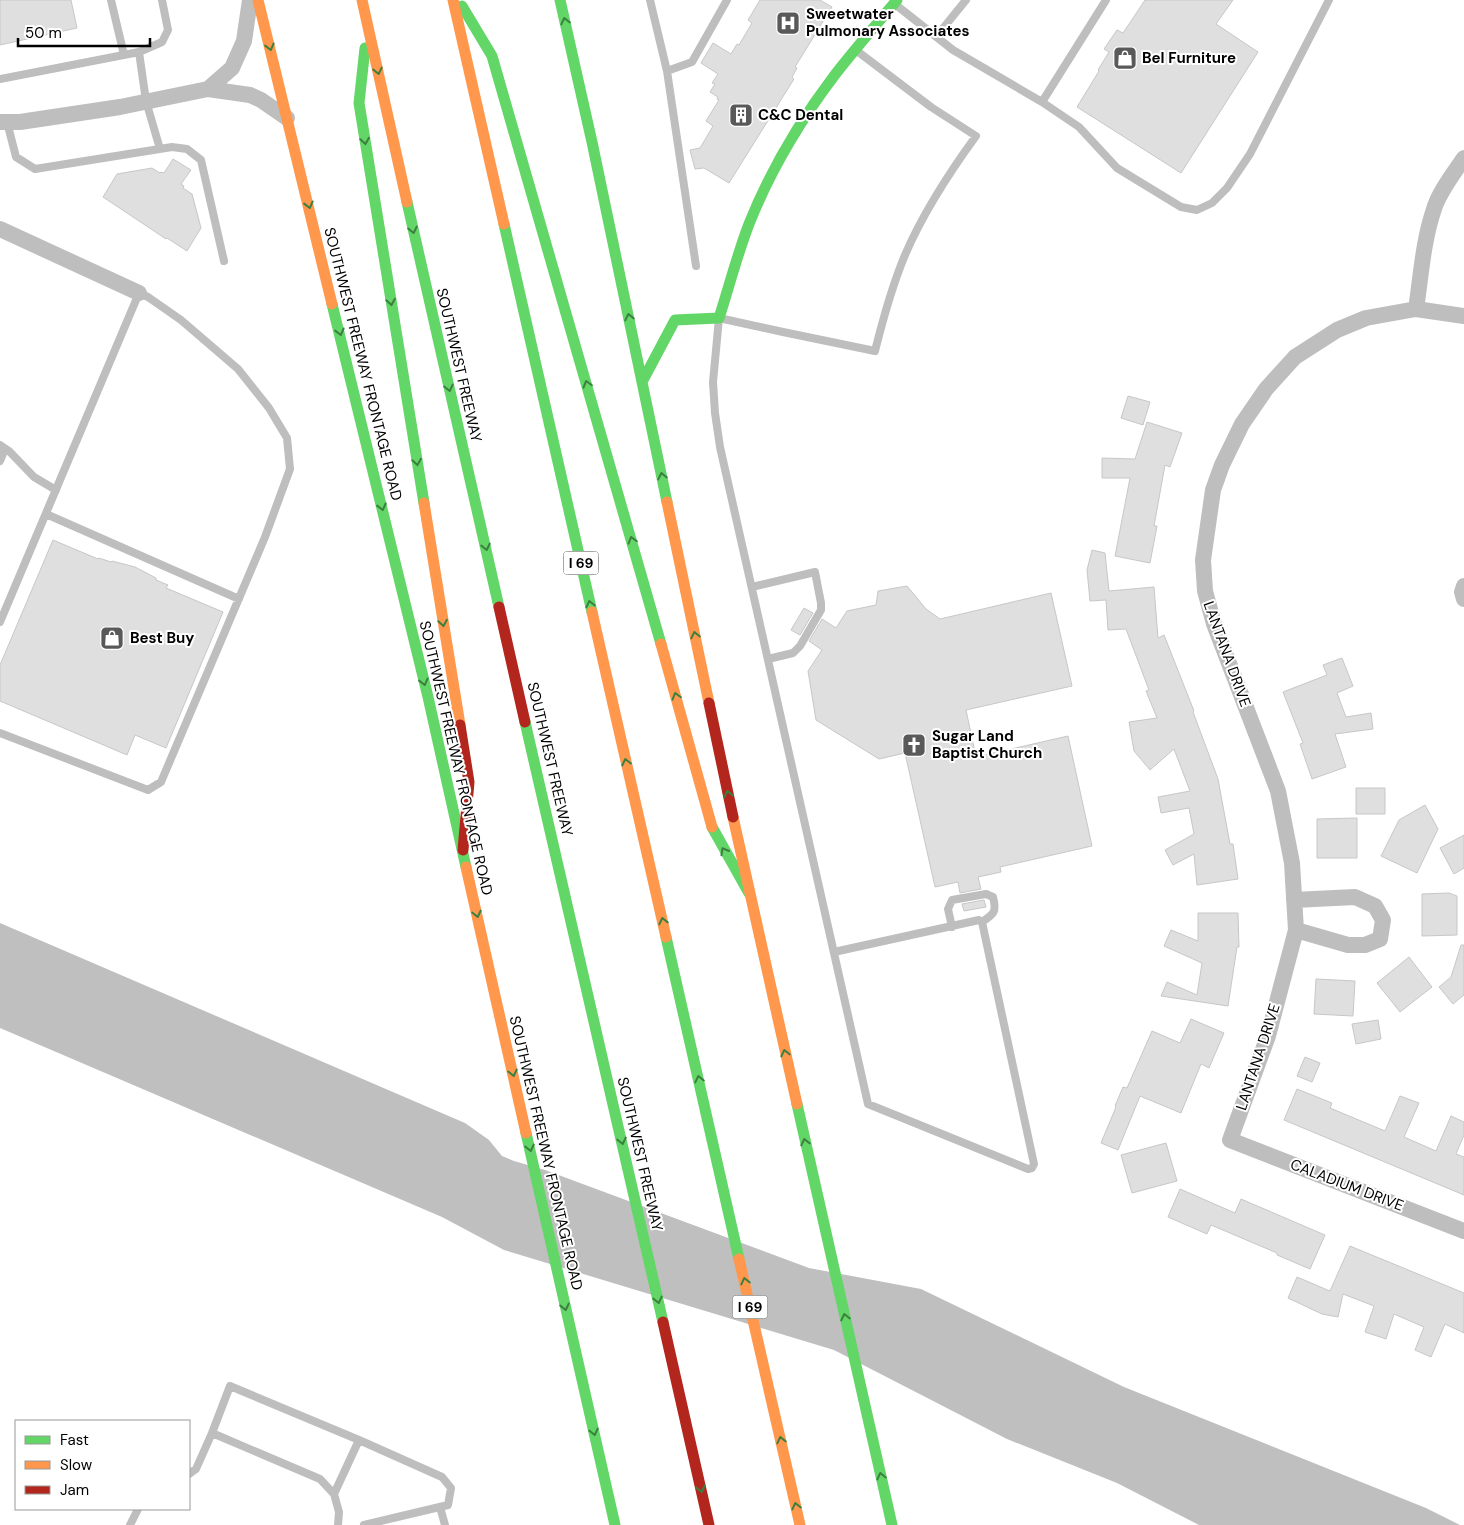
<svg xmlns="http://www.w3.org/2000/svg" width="1464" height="1525" font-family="'DM Sans',sans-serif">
  <rect width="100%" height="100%" fill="#fff"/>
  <path fill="#bfbfbf" d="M0,923L465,1123L489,1140L502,1156L514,1161L545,1170L809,1268L921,1289L1124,1387L1426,1508L1460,1525H1199L1117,1483L1007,1439L834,1350L504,1250L442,1217L0,1028Z"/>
  <path fill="#dfdfdf" stroke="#c7c7c7" d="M0,0H71L77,28L0,45Z
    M760,0H820L832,7L795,67L797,68L792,77L794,79L729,183L704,168L695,169L690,150L700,148L713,126L706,121L719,100L717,99L718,97L710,92L715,84L712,83L718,74L701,63L713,43L731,54L737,44L739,45L752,23L748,20Z
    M1145,0H1233L1216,24L1258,52L1181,173L1077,107L1099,71L1098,70L1109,52L1104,49L1117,30L1123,33Z
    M173,159L191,170L181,184L184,186L183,188L192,194L201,228L187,251L167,238L166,239L103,197L117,174L152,168L160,173L161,172L164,173Z
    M1128,396L1150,402L1143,425L1121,418Z
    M1147,422L1182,433L1170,467L1165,465L1154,526H1157L1150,563L1115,556L1130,478H1102V458L1135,459Z
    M53,540L98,559L99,558L111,562L112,561L135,567L156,578V580L168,585L166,588L223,612L166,748L135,735L127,755L0,701V665Z
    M1092,550L1105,553L1109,591L1154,587L1158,638L1164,635L1194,711L1193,712L1218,779L1230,844H1233L1238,879L1197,885L1194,854L1173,865L1165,850L1194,834L1189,808L1161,813L1158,797L1190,791L1174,749L1150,770L1134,751L1129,722L1157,718L1146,691L1149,690L1126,629L1108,630L1106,600L1090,601L1087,570Z
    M907,586L926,609L940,619L1051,593L1072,686L966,710L976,757L1068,736L1092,846L1000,867L1001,872L978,877L981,889L960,893L958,882L935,887L905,753L879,759L816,720L808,671L822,650L809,641L822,619L836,628L847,611L876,605L878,591Z
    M804,608L813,613L800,635L791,630Z
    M1342,658L1353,686L1337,693L1346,717L1371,713L1373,729L1335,734L1346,767L1312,779L1300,744L1303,743L1283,692L1327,675L1323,665Z
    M1356,788H1385V814H1356Z
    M1425,805L1438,829L1417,873L1381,856L1399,820Z
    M1357,818V858H1317V819Z
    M1464,835V868L1454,874L1440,848Z
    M1449,893L1457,896V935L1422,936V894Z
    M984,900L986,907L964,911L962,904Z
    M1198,913H1238L1239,947H1237L1228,1006L1161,996L1167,982L1197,995L1202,963L1164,946L1171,930L1198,941Z
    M1461,945H1464V995L1453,1004L1439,987L1451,977Z
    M1409,957L1432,987L1400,1012L1377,983Z
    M1316,979L1355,981L1353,1016L1314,1014Z
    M1191,1019L1224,1033L1209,1068L1201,1064L1181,1113L1140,1096L1118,1150L1101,1143L1116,1107L1115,1106L1123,1087L1127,1088L1152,1031L1180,1043Z
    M1378,1020L1381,1039L1356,1044L1352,1024Z
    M1305,1057L1320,1063L1312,1082L1297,1076Z
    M1297,1089L1332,1103L1330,1108L1385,1131L1400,1096L1419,1103L1404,1137L1436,1151L1451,1116L1464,1122V1135L1456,1154L1464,1157V1195L1284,1120Z
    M1166,1143L1177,1181L1132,1193L1121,1155Z
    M1180,1189L1235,1213L1241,1199L1325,1235L1310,1269L1277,1255V1253L1211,1225L1207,1234L1168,1217Z
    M1350,1246L1464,1293V1333L1445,1324L1431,1357L1415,1350L1424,1327L1394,1314L1386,1339L1365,1332L1374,1306L1343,1294L1338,1317L1322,1314L1288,1298L1297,1277L1330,1291Z"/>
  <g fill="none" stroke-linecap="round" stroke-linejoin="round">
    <path stroke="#bebebe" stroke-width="8" d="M111,0L124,55
      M650,0L667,71L696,266
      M896,5L953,50L1042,102L1106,0
      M936,37L966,0
      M667,71L692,62L727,0
      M0,79L139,52
      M1042,102L1079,127L1117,168L1181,207L1197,210L1212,203L1227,188L1250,154L1329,0
      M7,122L16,157L35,169L172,147L187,149L201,160L224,261
      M160,149L146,101L139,52L162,42L168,30L162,0
      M0,445L9,451L34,477L56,490
      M0,461L5,449
      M46,514L239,599
      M752,587L815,572L821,603V610L800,646L793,653L768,659
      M0,622L139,293L148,297L181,320L238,369L269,408L287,438L290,469L265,537L161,782L148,790L0,733
      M952,927L948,909L952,900L986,894L993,897C997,912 994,914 982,922
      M834,952L979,920L982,922L1034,1164L1032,1168L1028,1169L868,1104L720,447L715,413L713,382L719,318L783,332L875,351C883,319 892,286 905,255C923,213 949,173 976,136L931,107L857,51
      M212,1433L230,1386L359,1440L334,1494
      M359,1440L442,1477L451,1488L448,1505L364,1525
      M189,1474L196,1469L212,1433L320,1479L334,1494L339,1512L338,1525
      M440,1507L445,1525
      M130,1525L138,1509"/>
    <path stroke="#bebebe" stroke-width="16" d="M208,89L232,68L244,41L250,0
      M0,122H20L120,107L208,89L250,95L261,100L287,118
      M0,229L139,293
      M1416,309C1421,276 1423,241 1434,209C1439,192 1454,173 1464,158
      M1464,316L1416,309L1366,318L1337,330L1295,357L1266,389L1242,424L1222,465L1213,490L1203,560L1205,591L1214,624L1278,791L1292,863L1296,930L1268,1036L1230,1140L1464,1231
      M1464,586L1462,592L1464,599
      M1294,900L1355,897L1375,906L1383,920L1380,939L1365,945H1348L1296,930"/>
    <path stroke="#63d668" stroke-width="11" d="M560,0L592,142L667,502
      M462,6L492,56L661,644
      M365,48L359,103L424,503
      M407,202L499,607
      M504,224L592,612
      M332,304L428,697L466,867
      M642,382L675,320L719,318C729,287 737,255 749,224C770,171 800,121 834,76C854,50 876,25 897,0
      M525,722L663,1322
      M712,827L749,893
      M666,937L739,1259
      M797,1104L892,1525
      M526,1133L615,1525"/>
    <path stroke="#ff974d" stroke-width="11" d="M258,0L332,304
      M362,0L407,202
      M453,0L504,224
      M667,502L709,703
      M424,503L460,725
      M592,612L666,937
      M661,644L712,827
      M733,817L797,1104
      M466,867L526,1133
      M739,1259L800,1525"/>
    <path stroke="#b3261e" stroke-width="11" d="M499,607L525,722
      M709,703L733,817
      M460,725L469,782L463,850
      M663,1322L709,1525"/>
  </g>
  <defs><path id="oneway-chevron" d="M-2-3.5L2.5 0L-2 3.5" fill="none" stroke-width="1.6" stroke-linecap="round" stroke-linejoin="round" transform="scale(1.25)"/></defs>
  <g stroke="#3b803e">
    <use href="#oneway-chevron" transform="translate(565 21) rotate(-103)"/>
    <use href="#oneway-chevron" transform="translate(270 47) rotate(76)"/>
    <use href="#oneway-chevron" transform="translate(378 71) rotate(78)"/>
    <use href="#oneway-chevron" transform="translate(365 141) rotate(81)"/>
    <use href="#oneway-chevron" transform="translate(309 205) rotate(76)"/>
    <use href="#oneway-chevron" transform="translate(413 230) rotate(78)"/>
    <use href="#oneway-chevron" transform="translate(391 302) rotate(81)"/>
    <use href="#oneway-chevron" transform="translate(629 317) rotate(-102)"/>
    <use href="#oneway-chevron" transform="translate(340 332) rotate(76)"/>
    <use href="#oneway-chevron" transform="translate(587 384) rotate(-106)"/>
    <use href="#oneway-chevron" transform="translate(449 388) rotate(77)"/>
    <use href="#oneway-chevron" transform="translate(417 462) rotate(81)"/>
    <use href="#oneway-chevron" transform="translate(662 476) rotate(-102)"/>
    <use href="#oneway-chevron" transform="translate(382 507) rotate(76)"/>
    <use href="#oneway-chevron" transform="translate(632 540) rotate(-106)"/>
    <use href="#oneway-chevron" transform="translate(486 547) rotate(77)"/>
    <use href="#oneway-chevron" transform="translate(590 604) rotate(-103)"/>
    <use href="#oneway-chevron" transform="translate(443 623) rotate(81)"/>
    <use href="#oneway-chevron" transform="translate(695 635) rotate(-102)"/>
    <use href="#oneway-chevron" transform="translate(424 682) rotate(76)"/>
    <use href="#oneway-chevron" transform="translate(676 696) rotate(-106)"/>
    <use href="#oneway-chevron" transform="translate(626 762) rotate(-103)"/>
    <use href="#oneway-chevron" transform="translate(728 794) rotate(-102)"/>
    <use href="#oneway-chevron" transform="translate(724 851) rotate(-120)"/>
    <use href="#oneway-chevron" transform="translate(477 914) rotate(77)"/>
    <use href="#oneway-chevron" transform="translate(663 921) rotate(-103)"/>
    <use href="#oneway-chevron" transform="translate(785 1053) rotate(-103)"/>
    <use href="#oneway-chevron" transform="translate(513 1073) rotate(77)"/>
    <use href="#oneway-chevron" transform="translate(699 1079) rotate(-103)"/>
    <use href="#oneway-chevron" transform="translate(622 1141) rotate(77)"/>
    <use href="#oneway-chevron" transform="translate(805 1142) rotate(-103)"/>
    <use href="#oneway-chevron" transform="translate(530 1148) rotate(77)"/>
    <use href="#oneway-chevron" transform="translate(745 1281) rotate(-103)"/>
    <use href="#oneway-chevron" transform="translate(658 1300) rotate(77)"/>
    <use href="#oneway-chevron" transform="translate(565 1307) rotate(77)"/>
    <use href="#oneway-chevron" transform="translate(845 1317) rotate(-103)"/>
    <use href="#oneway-chevron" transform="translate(594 1432) rotate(77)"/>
    <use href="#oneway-chevron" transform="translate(781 1440) rotate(-103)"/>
    <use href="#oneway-chevron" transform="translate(881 1476) rotate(-103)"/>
    <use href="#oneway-chevron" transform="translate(701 1489) rotate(77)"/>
    <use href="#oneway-chevron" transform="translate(796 1506) rotate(-103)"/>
  </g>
  <defs>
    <g id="hospital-square" transform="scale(1.25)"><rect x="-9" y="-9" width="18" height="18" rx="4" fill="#595959" stroke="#fff"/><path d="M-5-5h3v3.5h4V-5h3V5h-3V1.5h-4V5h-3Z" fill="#fff"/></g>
    <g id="shop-square" transform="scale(1.25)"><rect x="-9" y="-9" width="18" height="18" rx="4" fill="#595959" stroke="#fff"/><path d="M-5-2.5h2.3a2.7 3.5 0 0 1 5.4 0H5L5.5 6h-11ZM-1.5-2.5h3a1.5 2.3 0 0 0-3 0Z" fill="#fff"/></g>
    <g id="building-square" transform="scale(1.25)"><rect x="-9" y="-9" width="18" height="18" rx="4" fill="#595959" stroke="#fff"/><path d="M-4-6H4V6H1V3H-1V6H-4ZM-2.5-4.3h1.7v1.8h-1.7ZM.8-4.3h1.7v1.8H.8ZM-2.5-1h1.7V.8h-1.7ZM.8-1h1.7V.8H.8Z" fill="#fff"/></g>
    <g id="church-square" transform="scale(1.25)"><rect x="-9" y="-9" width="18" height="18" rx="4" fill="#595959" stroke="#fff"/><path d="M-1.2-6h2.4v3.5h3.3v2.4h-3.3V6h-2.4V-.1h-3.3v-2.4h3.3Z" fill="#fff"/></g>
  </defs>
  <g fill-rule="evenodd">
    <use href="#hospital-square" x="788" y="23"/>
    <use href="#shop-square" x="1125" y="58"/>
    <use href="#building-square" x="741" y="115"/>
    <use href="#shop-square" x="112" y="638"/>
    <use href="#church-square" x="914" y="745"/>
  </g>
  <g text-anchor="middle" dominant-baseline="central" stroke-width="4" stroke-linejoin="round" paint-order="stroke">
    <g fill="#fff" stroke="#4c4c4c" stroke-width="1">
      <rect x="563.5" y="551.5" width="35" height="23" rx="4"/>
      <rect x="732.5" y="1295.5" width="35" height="23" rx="4"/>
    </g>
    <g font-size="14" font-weight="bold" fill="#000">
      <text x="581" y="563">I 69</text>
      <text x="750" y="1307">I 69</text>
    </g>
    <g font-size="15" font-weight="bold" fill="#000" stroke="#fff" text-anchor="start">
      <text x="806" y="14">Sweetwater<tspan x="806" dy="17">Pulmonary Associates</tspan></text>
      <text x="1142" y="58">Bel Furniture</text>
      <text x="758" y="115">C&amp;C Dental</text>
      <text x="130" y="638">Best Buy</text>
      <text x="932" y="736">Sugar Land<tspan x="932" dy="17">Baptist Church</tspan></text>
    </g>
    <g font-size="15" fill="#000" stroke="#fff">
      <text transform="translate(363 364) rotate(76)">SOUTHWEST FREEWAY FRONTAGE ROAD</text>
      <text transform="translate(459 365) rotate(77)">SOUTHWEST FREEWAY</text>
      <text transform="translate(1227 654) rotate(70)">LANTANA DRIVE</text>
      <text transform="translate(456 758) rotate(77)">SOUTHWEST FREEWAY FRONTAGE ROAD</text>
      <text transform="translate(550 759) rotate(77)">SOUTHWEST FREEWAY</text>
      <text transform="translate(1258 1057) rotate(-72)">LANTANA DRIVE</text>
      <text transform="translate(546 1153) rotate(77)">SOUTHWEST FREEWAY FRONTAGE ROAD</text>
      <text transform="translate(640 1154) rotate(77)">SOUTHWEST FREEWAY</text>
      <text transform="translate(1347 1185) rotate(21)">CALADIUM DRIVE</text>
    </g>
  </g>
  <rect x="15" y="1420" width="175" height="90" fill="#ffffff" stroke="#999999"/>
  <rect x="25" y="1436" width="25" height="8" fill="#63d668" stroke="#999999"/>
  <text x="60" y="1445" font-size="15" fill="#000000">Fast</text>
  <rect x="25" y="1461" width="25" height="8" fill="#ff974d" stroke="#999999"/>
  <text x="60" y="1470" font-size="15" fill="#000000">Slow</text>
  <rect x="25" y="1486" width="25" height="8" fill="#b3261e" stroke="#999999"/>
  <text x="60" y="1495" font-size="15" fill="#000000">Jam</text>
  <path d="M18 38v8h132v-8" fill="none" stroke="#000000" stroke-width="2.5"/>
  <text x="25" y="38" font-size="15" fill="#000000" stroke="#ffffff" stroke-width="4" paint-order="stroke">50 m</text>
</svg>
